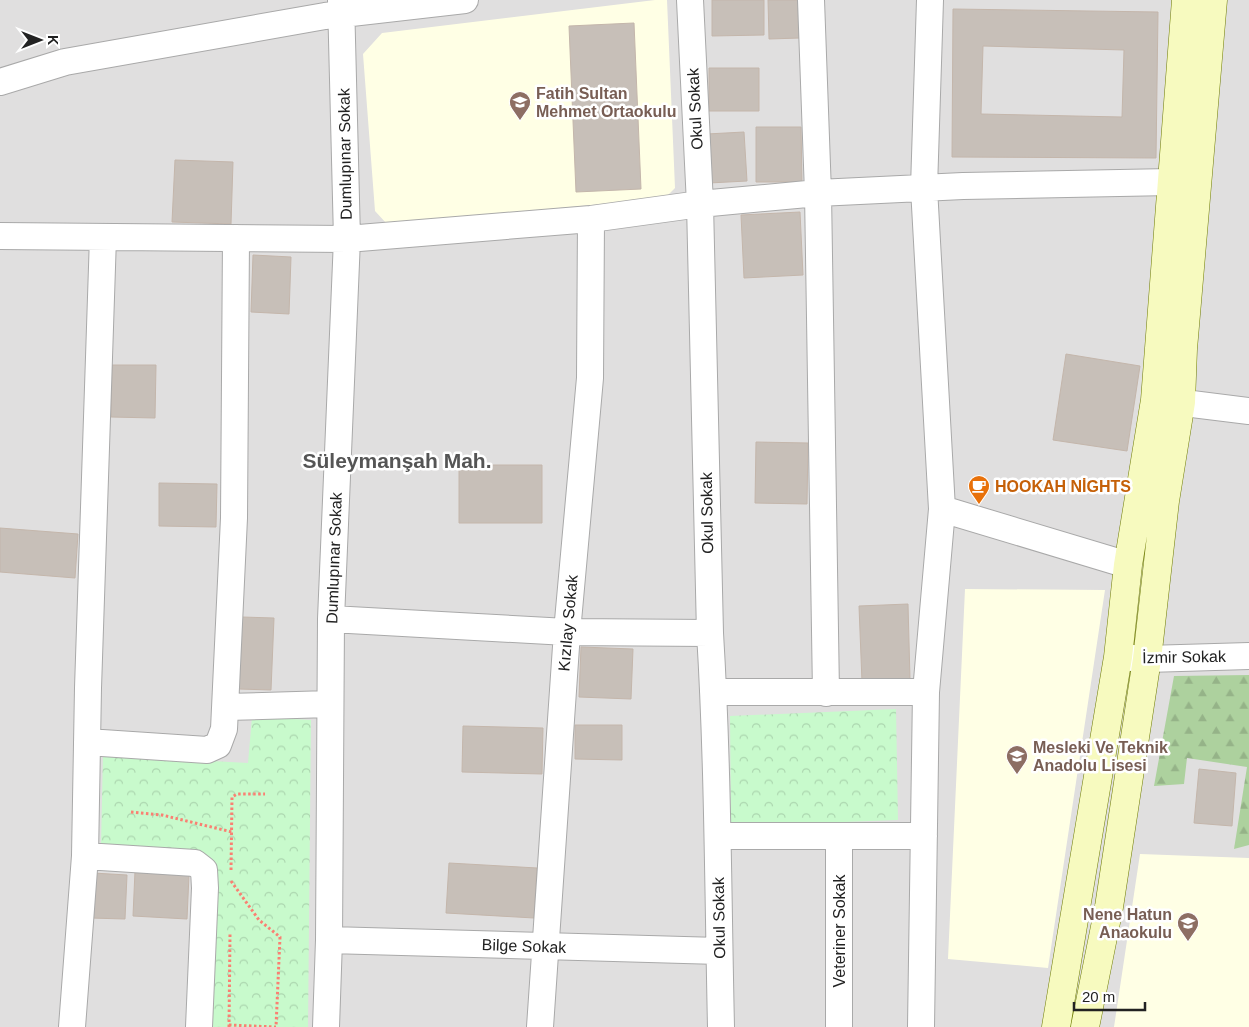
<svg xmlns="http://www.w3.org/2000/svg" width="1249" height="1027" font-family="Arial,sans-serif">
  <defs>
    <pattern id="forest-firs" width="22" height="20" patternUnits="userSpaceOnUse" patternTransform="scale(1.25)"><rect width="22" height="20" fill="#add19e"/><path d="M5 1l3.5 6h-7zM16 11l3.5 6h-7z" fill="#95b388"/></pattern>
    <pattern id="park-crowns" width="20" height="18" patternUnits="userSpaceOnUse" patternTransform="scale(1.25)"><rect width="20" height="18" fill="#c8facc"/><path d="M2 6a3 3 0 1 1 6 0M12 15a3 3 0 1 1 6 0" fill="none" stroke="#acd6af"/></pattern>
  </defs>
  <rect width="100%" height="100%" fill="#f2efe9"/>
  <path fill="#e0dfdf" d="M0,0H1249V1027H0Z"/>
  <path fill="#ffffe5" d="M655,0H667L675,188L665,198L387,224L375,211L363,54L382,33Z
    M965,589L1105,590L1048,968L948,959Z
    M1140,854L1249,858V1027H1114Z"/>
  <path fill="url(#forest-firs)" d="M1249,675V845L1234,849L1247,767L1187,758L1184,784L1154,786L1174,676Z"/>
  <path fill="url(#park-crowns)" d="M896,709L898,820L731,826L730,716Z
    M252,717L311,720L308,1027H211L216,865L204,853L101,844L103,755L248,763Z"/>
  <path fill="#c7bfb8" stroke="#c4b6ab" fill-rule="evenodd" d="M712,0H764V35L712,36Z
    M768,0H799L800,38L769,39Z
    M953,9L1158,12L1156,158L952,157ZM983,46L1124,50L1122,117L981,114Z
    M634,23L641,189L576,192L569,26Z
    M709,68H759V111H709Z
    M756,127H801L802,182H756Z
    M744,132L747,181L709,183L707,134Z
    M175,160L233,162L231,224L172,222Z
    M800,212L803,275L744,278L741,215Z
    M253,255L291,257L289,314L251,312Z
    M1066,354L1140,366L1127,451L1053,440Z
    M112,365H156L155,418L111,417Z
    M756,442L808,443L807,504L755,503Z
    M459,465H542V523H459Z
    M159,483L217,484L216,527L159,526Z
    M0,528L78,534L75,578L0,572Z
    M908,604L910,680L862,682L859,606Z
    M242,617L274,618L271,690L239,689Z
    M581,647L633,649L631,699L579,697Z
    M575,725H622V760L575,759Z
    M463,726L543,728L542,774L462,772Z
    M1199,769L1236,773L1232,826L1194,823Z
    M449,863L537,868L534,918L446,913Z
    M135,871L189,875L187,919L133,916Z
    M93,873L127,875L125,919L90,918Z"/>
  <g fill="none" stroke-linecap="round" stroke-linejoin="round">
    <g stroke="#a9a9a9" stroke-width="28">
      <path id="street" d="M690,0L700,204L710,633C718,764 718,896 721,1027
        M811,0L818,193L826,693
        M0,82L65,62L325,16L465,0
        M0,236L347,239L591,219L700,204L818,193L963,186L1171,182
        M1160,400L1249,411
        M942,509L1128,565
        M331,619L567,632L710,633
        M1118,657L1147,659L1249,656
        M713,692H926
        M226,707L330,704
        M87,742L207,750L218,745L224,729L234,518L236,238
        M718,836H924
        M839,836V1027
        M85,856L195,863L204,870L205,888L199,1027
        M329,940L719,951
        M72,1027L85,856L88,688L103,237
        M326,1027L329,940L331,619L347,239L341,0
        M540,1027L567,632L590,378L591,219
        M921,1027L926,692L942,509L924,188L930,0"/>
    </g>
    <g stroke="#707d05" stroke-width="29">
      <path id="secondary" d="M1056,1027L1118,657L1128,565L1155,400L1186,0
        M1085,1027L1109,907L1147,659L1165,501L1181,402L1183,349L1213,0"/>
    </g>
    <path stroke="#fa8072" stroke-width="3" stroke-dasharray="2.5 2.5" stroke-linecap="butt" d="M131,812L162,815L232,832
      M231,870L232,797L237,794H265
      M231,881L259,920L280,937L276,1027
      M229,1025L276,1027
      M229,1027L230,934"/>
    <use href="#street" stroke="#fff" stroke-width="26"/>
    <use href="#secondary" stroke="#f7fabf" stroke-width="28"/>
  </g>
  <defs>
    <g id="school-pin" transform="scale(1.125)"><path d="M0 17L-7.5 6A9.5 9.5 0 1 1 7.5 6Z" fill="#8d6e63" stroke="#fff"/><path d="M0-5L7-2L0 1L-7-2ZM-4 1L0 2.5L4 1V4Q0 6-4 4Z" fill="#fff"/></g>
    <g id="cafe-pin" transform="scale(1.125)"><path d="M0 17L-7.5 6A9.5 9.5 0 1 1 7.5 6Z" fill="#e8710a" stroke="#fff"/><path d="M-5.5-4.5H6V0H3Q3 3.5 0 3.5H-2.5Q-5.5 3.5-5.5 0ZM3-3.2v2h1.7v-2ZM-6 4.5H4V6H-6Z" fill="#fff"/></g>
  </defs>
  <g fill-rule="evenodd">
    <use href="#school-pin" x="520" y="102"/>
    <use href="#cafe-pin" x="979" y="486"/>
    <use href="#school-pin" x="1017" y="756"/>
    <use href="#school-pin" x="1188" y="923"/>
  </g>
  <g text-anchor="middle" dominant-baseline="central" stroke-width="5" stroke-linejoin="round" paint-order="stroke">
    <g font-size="16" font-weight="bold" fill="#785e54" stroke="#fff" text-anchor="start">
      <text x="536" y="93">Fatih Sultan<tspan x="536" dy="18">Mehmet Ortaokulu</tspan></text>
      <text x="1033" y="747">Mesleki Ve Teknik<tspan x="1033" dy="18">Anadolu Lisesi</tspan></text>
      <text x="1172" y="914" text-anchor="end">Nene Hatun<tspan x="1172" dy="18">Anaokulu</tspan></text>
    </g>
    <g font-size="16" fill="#222" stroke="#fff">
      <text transform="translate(695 109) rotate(-93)">Okul Sokak</text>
      <text transform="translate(345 154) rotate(-91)">Dumlupınar Sokak</text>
      <text transform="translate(707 513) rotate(-91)">Okul Sokak</text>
      <text transform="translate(334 558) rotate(-88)">Dumlupınar Sokak</text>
      <text transform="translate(568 623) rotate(-85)">Kızılay Sokak</text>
      <text transform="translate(1184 657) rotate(-1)">İzmir Sokak</text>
      <text transform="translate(719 918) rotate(-91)">Okul Sokak</text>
      <text transform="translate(839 931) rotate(-90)">Veteriner Sokak</text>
      <text transform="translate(524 946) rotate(2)">Bilge Sokak</text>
    </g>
    <g font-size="16" font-weight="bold" fill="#c56008" stroke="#fff" text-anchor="start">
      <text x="995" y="486">HOOKAH NİGHTS</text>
    </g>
    <g font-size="21" font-weight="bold" fill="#555" stroke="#fff">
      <text x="397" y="460">Süleymanşah Mah.</text>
    </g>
  </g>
  <g transform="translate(40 40) rotate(90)" stroke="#ffffff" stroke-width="4" paint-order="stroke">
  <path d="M0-4L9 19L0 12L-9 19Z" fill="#222222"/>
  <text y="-8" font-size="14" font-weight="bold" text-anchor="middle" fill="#222222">K</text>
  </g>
  <path d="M1074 1002v8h71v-8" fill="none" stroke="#222222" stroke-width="2.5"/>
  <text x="1082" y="1002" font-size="15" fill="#222222" stroke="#ffffff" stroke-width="4" paint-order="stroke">20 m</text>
</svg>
